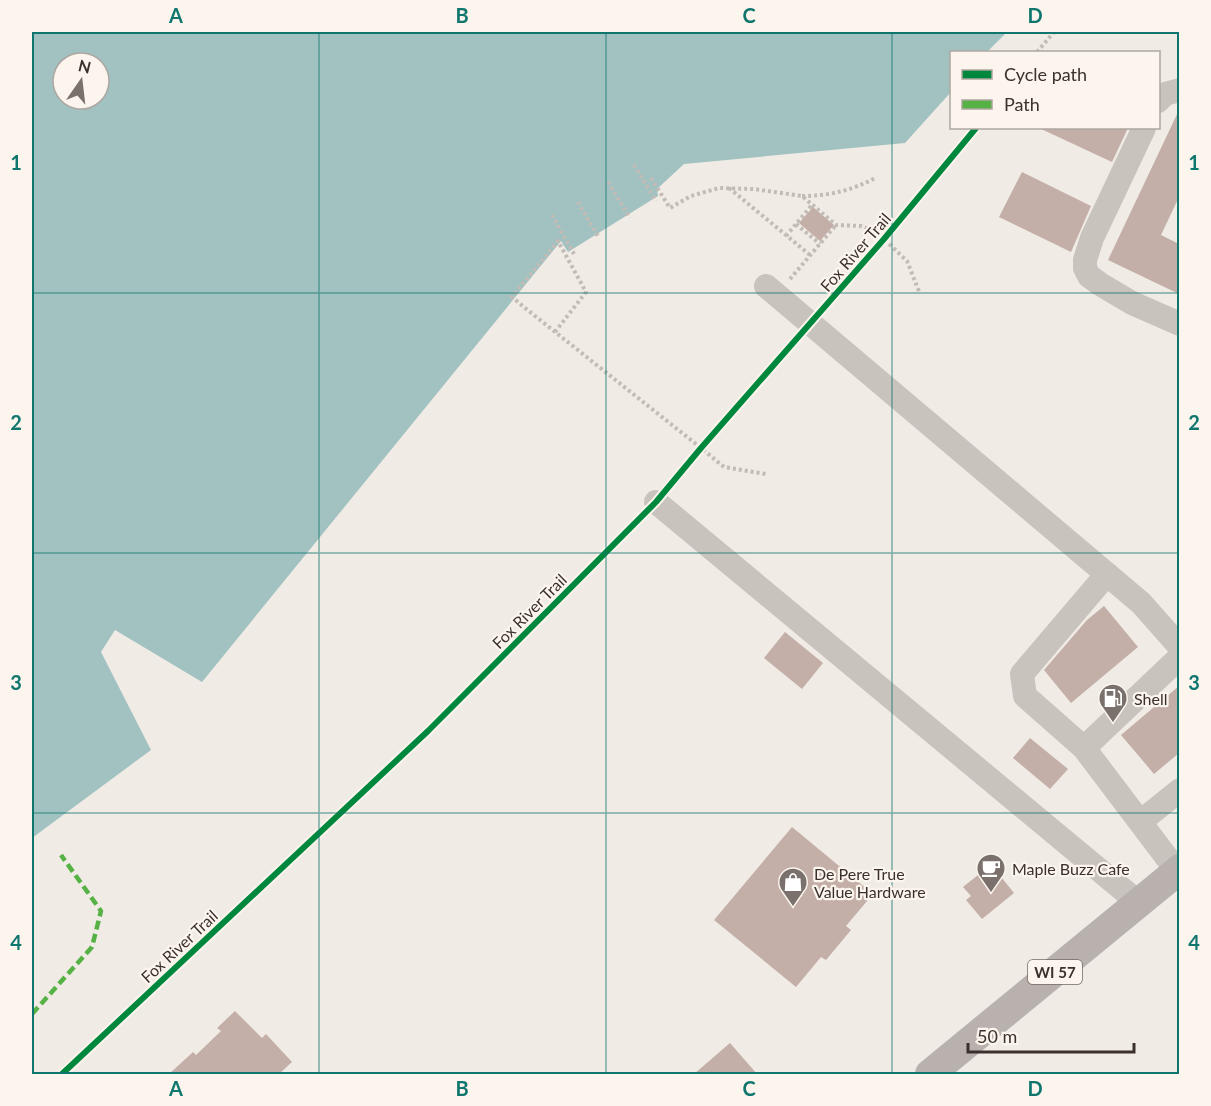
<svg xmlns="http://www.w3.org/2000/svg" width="1211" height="1106" font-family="Lato,sans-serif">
  <rect width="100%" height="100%" fill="#f0ebe5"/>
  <path fill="#a1c2c1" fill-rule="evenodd" d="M32,32H1007L987,52H952L951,92L905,143L684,164L657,189L658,196L568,252L561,241L202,682L115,630L101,652L151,750L32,838ZM63,63H99V99H63Z"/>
  <path fill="#c3afa7" d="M1179,110V197L1161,235L1179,244V294L1108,260Z
    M1039,128H1128L1112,162Z
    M1022,172L1091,206L1071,252L999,217Z
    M813,207L834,225L820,241L799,223Z
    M1104,606L1138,647L1071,703L1044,670L1087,620Z
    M785,632L823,663L802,689L764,658Z
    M1179,686V753L1154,774L1121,735Z
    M1030,738L1068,769L1050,789L1013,758Z
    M792,827L873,894L846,926L851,930L826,960L821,957L796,987L714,920Z
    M988,867L995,876L998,873L1014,893L982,919L966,900L971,896L963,887Z
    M235,1011L262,1038L266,1034L292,1062L279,1074H169L193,1052L196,1055L221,1031L217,1028Z
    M730,1043L757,1074H694Z"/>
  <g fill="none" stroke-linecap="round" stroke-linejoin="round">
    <path stroke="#c2bbb6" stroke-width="4" stroke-dasharray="3 3" stroke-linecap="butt" d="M1037,52L1054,32
      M634,165L656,201
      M651,178L670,208L691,196L719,188L754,189L802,196L836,225L861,226L874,231L884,239L907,261L920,294
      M608,182L630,218
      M729,188L810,255
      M802,196C830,196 853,190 877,177
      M578,202L599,238
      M552,215L574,254
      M796,224L820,244
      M786,236L812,205
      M790,279L836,225
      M824,309L910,208L976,128
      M555,332L586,292L558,241L512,297L525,308L701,448L724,467L766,474
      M670,485L797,339
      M62,1074L428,731L641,517"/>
    <path stroke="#c9c3be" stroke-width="24" d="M1158,101L1165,94L1180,90
      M1144,128L1092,238L1085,260V268L1089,276L1100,284L1132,303L1180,324
      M766,286L1141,603L1180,647
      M656,502L1139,903
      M1107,574L1022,674L1025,696L1084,748L1177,871
      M1084,748L1180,657
      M1140,822L1180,790"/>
    <path stroke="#b8b1ad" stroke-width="30" d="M930,1074L1180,869"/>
    <path stroke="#57b246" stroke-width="4.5" stroke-dasharray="9 4.5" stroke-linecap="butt" d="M32,1014L92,947L101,911L61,855"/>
    <g stroke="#fbf5ee" stroke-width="10">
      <path id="cycleway" d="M62,1074L428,731L656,502L701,448L884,239L976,128"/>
    </g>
    <use href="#cycleway" stroke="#00873e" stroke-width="6"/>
  </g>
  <path fill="none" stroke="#0f766e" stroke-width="1.5" stroke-opacity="0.55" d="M319,32V1074M606,32V1074M892,32V1074M32,293H1180M32,553H1180M32,813H1180"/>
  <defs>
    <g id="fuel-pin" transform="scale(1.5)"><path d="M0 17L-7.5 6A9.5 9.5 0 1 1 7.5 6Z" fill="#7a716c" stroke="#fbf5ee"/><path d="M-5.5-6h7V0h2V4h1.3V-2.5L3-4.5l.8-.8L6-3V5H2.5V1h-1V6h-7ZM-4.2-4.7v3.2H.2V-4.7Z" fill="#fff"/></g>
    <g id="cafe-pin" transform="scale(1.5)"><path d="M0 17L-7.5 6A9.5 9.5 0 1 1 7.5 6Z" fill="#7a716c" stroke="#fbf5ee"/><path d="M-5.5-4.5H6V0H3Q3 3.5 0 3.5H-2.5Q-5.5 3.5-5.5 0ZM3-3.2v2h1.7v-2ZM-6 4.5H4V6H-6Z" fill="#fff"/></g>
    <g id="shop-pin" transform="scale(1.5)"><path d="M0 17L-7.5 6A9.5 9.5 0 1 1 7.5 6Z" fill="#7a716c" stroke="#fbf5ee"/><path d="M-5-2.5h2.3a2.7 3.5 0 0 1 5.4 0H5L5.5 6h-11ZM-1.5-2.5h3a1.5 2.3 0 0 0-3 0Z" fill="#fff"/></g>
  </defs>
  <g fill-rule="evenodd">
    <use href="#fuel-pin" x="1113" y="698"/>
    <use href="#cafe-pin" x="991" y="868"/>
    <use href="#shop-pin" x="793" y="882"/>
  </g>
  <g text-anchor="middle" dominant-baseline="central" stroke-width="4.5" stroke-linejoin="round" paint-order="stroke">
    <rect fill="#fbf5ee" stroke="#756b66" stroke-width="1.5" x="1028" y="960" width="54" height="24" rx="4.5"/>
    <g font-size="15" font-weight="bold" fill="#3b302b">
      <text x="1055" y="972">WI 57</text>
    </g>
    <g font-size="16" fill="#3b302b" stroke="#fbf5ee">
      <text transform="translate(855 252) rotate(-49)">Fox River Trail</text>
      <text transform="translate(529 611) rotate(-45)">Fox River Trail</text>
      <text transform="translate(179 946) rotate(-43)">Fox River Trail</text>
    </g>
    <g font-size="16" fill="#3b302b" stroke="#fbf5ee" text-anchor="start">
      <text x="1134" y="698">Shell</text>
      <text x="1012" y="868">Maple Buzz Cafe</text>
      <text x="814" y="873">De Pere True<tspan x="814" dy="18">Value Hardware</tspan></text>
    </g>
  </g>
  <rect width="1211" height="1106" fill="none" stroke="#fbf5ee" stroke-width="66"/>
  <rect x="950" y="51" width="210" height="78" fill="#fbf5ee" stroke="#aea6a0" stroke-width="1.5"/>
  <rect x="962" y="70" width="30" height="9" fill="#00873e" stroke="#aea6a0" stroke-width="1.5"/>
  <text x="1004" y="81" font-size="18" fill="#3b302b">Cycle path</text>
  <rect x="962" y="100" width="30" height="9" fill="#57b246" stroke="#aea6a0" stroke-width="1.5"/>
  <text x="1004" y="111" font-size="18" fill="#3b302b">Path</text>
  <g transform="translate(81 81) rotate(14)"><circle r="28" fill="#fbf5ee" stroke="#aea6a0" stroke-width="1.5"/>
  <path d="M0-4.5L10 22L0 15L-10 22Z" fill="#7a716c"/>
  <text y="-9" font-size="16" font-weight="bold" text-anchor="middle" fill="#3b302b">N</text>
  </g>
  <path d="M968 1043v9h166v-9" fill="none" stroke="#3b302b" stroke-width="3"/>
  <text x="977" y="1043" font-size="18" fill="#3b302b" stroke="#fbf5ee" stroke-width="4.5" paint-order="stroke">50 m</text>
  <rect x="33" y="33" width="1145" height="1040" fill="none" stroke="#0f766e" stroke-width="2"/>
  <g font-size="20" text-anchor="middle" font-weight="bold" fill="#0f766e">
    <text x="176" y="23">A</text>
    <text x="462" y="23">B</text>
    <text x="749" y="23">C</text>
    <text x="1035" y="23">D</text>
    <text x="16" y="170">1</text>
    <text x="1194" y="170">1</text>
    <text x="16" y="430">2</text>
    <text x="1194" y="430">2</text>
    <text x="16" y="690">3</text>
    <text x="1194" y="690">3</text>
    <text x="16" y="950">4</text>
    <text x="1194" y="950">4</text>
    <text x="176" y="1096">A</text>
    <text x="462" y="1096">B</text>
    <text x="749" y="1096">C</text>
    <text x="1035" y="1096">D</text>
  </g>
</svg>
